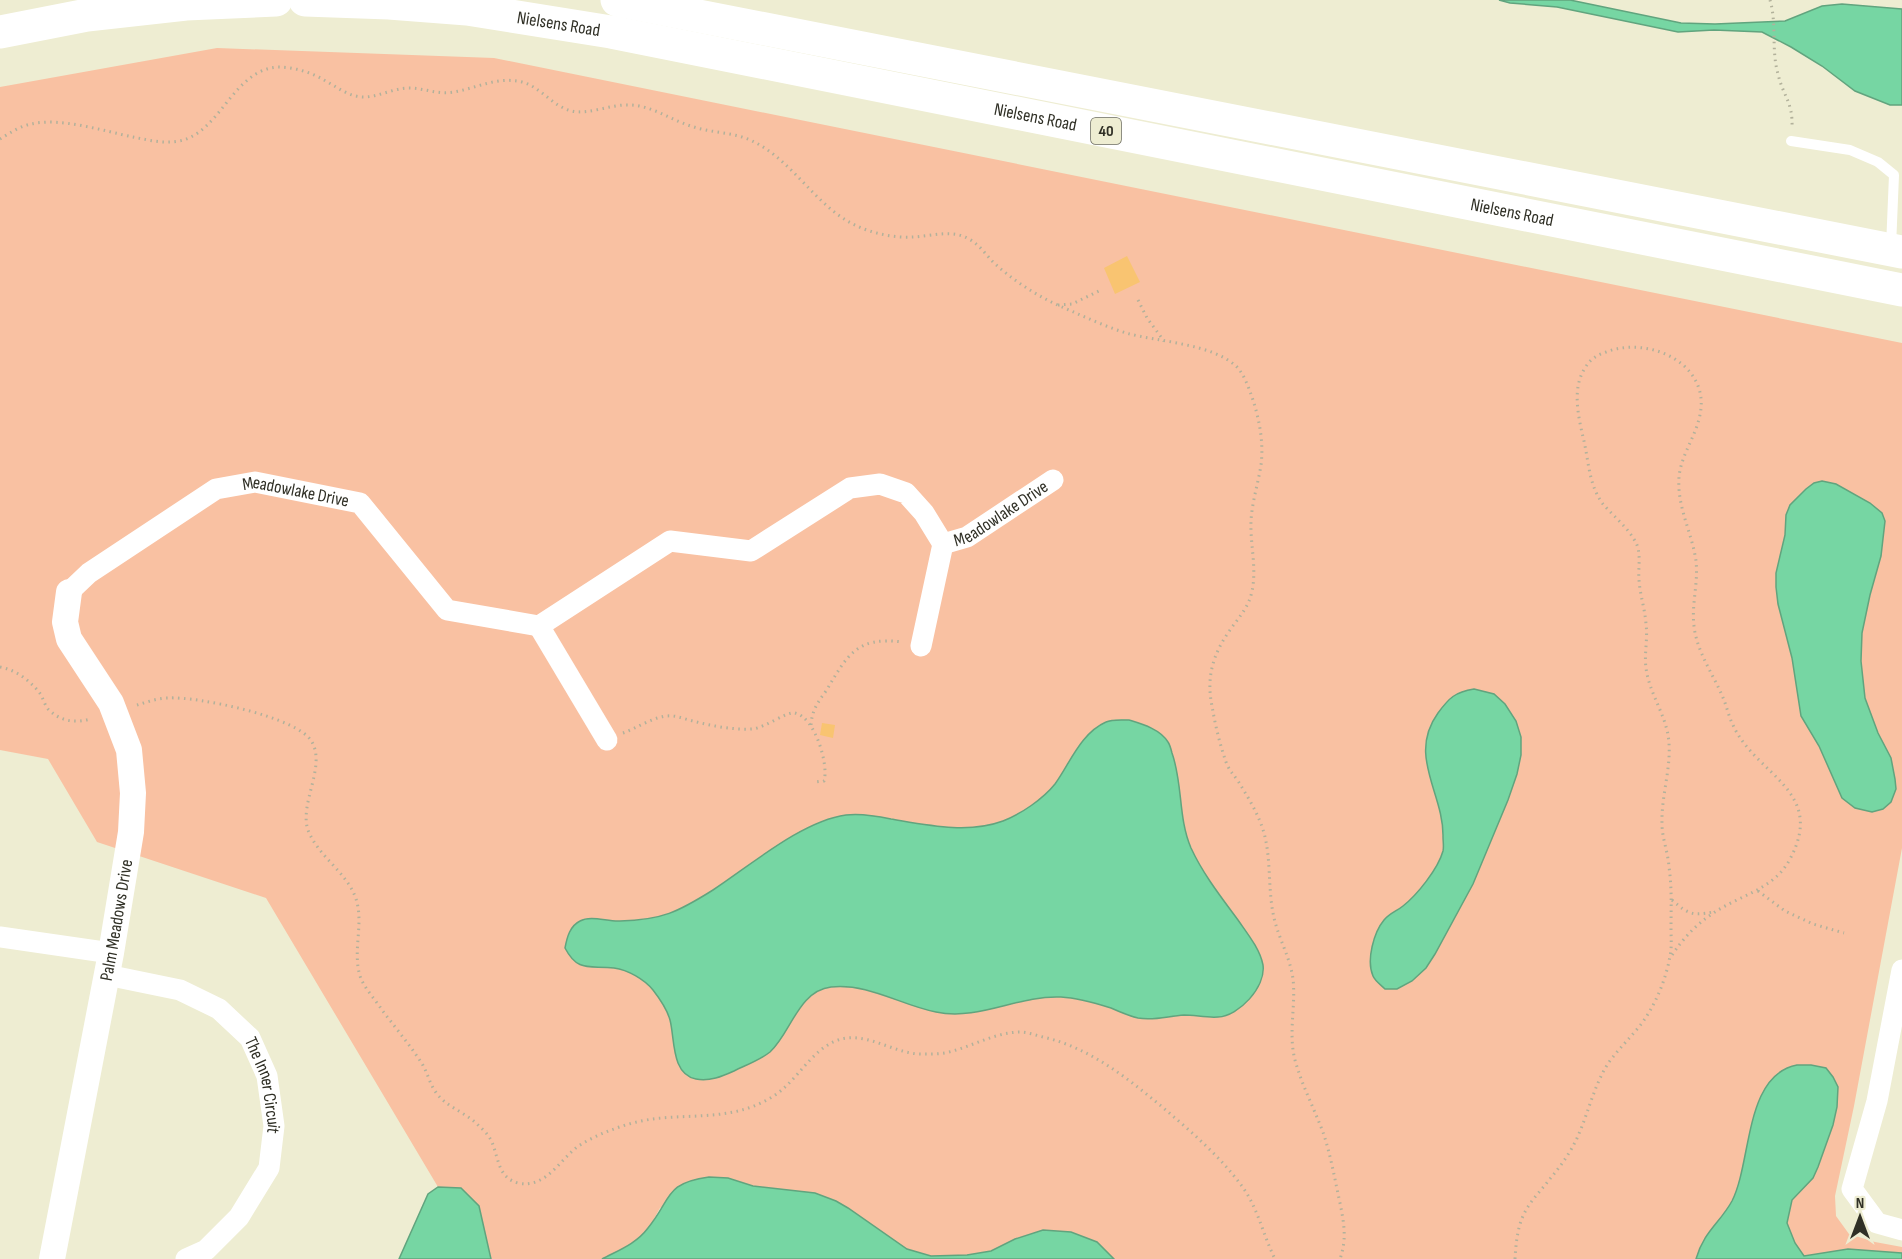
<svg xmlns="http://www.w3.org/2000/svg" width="1902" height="1259" font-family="'Sofia Sans Condensed',sans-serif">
  <rect width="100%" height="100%" fill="#eeedd2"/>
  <path fill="#f9c1a2" d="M217,48L494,58L1902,343V848L1854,1106L1835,1196L1836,1216L1849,1234L1875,1242L1902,1247V1259H1114L1097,1242L1071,1232L1043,1230L1015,1239L991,1251L967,1255L931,1256L907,1249L836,1201L753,1186L728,1178L660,1208L649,1228L633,1244L602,1259H491L479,1206L461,1188L438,1187L266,898L97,842L48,759L0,750V87Z"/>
  <path fill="#76d6a3" stroke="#61a47e" stroke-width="1.5" d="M1499,0H1570L1681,23L1715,24L1785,21L1822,6L1842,4L1902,9V105H1890L1855,91L1822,66L1791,47L1762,32L1714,30L1678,32L1557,7L1510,3Z
    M1822,481L1836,484L1870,503L1882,513L1885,521L1881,556L1870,595L1862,633L1861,661L1865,698L1878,733L1891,758L1895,779L1896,789L1891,802L1883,809L1872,812L1855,808L1842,798L1819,746L1801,716L1792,658L1778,604L1776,587V573L1785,535L1786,515L1790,505L1806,489L1814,483Z
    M1474,689L1494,694L1505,704L1516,721L1521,737V755L1517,774L1508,800L1473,884L1435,954L1426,968L1412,981L1397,989H1385C1381,985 1375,981 1373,976C1366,960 1374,932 1384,920C1390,913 1397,911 1403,906C1417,895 1438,869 1443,851C1444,847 1443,841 1443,837C1444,793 1407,756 1438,713C1449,698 1455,692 1474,689Z
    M1129,720C1142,724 1160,729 1168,742C1170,745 1171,749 1172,753C1183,784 1178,818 1191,848C1203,874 1221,897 1238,920C1247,933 1260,949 1263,965C1266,987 1239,1016 1218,1017C1207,1018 1195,1015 1184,1015C1168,1016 1154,1021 1138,1018C1129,1016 1120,1012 1111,1008C1095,1003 1078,998 1061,997C1018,995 979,1021 936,1012C900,1005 869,983 831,987C798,991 791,1033 770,1052C760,1060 746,1065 734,1071C723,1076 709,1082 696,1079C671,1074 675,1039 670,1020C667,1009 660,999 653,990C644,979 628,970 614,968C590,965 578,973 565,948C567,937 570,926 580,921C591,915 608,922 620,921C662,920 678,912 713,890C751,865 802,821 846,815C861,813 877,816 891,819C927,825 968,834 1003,821C1021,814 1043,799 1055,784C1070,763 1081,733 1106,722C1112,719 1122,720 1129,720Z
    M1797,1065H1811L1826,1068L1833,1077L1838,1087L1837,1107L1833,1125L1818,1167L1813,1178L1792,1200L1787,1223L1795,1243L1804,1256L1848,1249L1902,1253V1259H1696C1704,1231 1720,1223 1732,1201C1752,1162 1744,1075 1797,1065Z
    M709,1177L728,1178L753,1186L815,1193L836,1201L848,1208L907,1249L931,1256L967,1255L991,1251L1015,1239L1043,1230L1071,1232L1097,1242L1114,1259H602C619,1250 636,1244 648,1228C672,1199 664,1183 709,1177Z
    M438,1187L461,1188L479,1206L491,1259H399L428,1194Z"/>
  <path fill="#f9c471" d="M1127,256L1140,282L1115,294L1104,268Z
    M822,723L835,725L833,738L820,735Z"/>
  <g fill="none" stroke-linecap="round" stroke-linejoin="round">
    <path stroke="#b2b19b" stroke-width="3" stroke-dasharray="1.5 4.5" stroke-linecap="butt" d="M1770,0C1777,24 1771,50 1778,74C1783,96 1793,102 1792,127
      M0,139C10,133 20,126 31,124C60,117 104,131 133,137C148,140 164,144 179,141C221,133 232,70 278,67C293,67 310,72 322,79C336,86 348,97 364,97C379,97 393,88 409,88C424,88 438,95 454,92C477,88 498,76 522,82C541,87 553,107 572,111C589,115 611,104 629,105C652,105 672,121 694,127C712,133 732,132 750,140C793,159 815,207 857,226C874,234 895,238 913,237C932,236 952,229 969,239C980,245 986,255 994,263C1014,281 1037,296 1062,307C1083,316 1104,326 1126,333C1158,342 1210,343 1236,366C1244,374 1248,386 1252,397C1259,418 1264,442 1261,465C1258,484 1252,502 1251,521C1250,544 1257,568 1252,591C1249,607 1239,617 1230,630C1213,654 1206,677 1212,706C1215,724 1220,745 1226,762C1229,770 1233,774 1238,781C1248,797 1259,815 1264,833C1271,858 1268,887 1273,913C1277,936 1290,956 1293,979C1296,1006 1288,1033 1295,1060C1302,1086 1315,1110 1324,1135C1331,1157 1335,1180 1340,1203C1344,1223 1347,1239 1340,1259
      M1138,300L1147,318L1164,341
      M1058,305L1072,304L1101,290
      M0,667C16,670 29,680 39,692C43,697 44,704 48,709C61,722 75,723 91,719
      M137,705C147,702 158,698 168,698C196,696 299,717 312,742C326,767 299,804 308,830C318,856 345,871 355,896C365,922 352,949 360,976C364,988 375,999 382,1010C395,1027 409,1044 421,1062C427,1071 429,1082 435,1091C445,1107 466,1112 479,1126C485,1131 491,1138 493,1145C499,1161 499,1178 518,1183C545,1189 559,1161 577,1147C586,1141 596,1136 606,1132C621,1126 637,1121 653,1119C682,1115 713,1118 742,1110C757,1106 773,1098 784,1088C802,1072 815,1048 838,1040C867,1030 896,1056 925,1054C933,1054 941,1054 949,1052C973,1046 994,1033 1019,1032C1027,1032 1035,1035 1043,1037C1091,1048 1130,1080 1167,1111C1195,1135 1225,1161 1246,1192C1259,1213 1264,1237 1275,1259
      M811,725C812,710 818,702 826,691C847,656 856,636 902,642
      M623,733C637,728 651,718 666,716C676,715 684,719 693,721C712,726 733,730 752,729C765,728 787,711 795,713C815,717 829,765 824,781L815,782
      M1758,891L1785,911L1813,924L1844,933
      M1672,900C1688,914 1692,916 1713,912
      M1515,1259C1516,1244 1517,1230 1523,1216C1529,1202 1540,1192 1549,1180C1560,1167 1571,1152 1578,1136C1589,1111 1594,1085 1609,1062C1618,1050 1628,1040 1638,1028C1654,1009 1666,980 1670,956C1672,947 1671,938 1671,929C1671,908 1672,888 1669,867C1668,852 1662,838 1662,824C1661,794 1673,764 1668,735C1664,712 1649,692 1646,668C1644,654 1648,639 1646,624C1645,609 1640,595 1639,580C1638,569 1641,556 1637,545C1630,529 1614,517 1603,504C1588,484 1589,460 1583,437C1578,415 1572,388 1585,368C1590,359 1597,355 1606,352C1650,335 1714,365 1699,419C1694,439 1681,456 1679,477C1677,505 1690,529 1695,555C1700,579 1691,602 1694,626C1697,653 1714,675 1724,700C1727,708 1729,717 1733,725C1755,775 1827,790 1790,859C1774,890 1739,895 1712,914C1694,926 1682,940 1670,958"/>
    <path stroke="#fff" stroke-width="10" d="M1791,141L1850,150L1878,162L1894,175L1891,247"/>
    <g stroke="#fff" stroke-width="21">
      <path id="s1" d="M69,592L89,573L216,489L255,482L360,503L447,610L539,626L670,541L751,551L850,488L880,484L906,493L924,513L943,544"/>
      <path d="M539,626L607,740"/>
      <path id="s2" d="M921,646L943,544L967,537L1053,480"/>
      <path d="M0,937L111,953"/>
      <path d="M1902,970L1877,1101L1852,1189L1877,1223L1902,1230"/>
      <path id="s3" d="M107,975L180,990L219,1009L250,1038L267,1076L274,1126L269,1168L239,1217L206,1250L186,1259"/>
    </g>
    <path stroke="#fff" stroke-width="26" id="s4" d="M52,1259L111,953L131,832L133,793L129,750L111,703L69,639L65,622L69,592"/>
    <g stroke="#fff" stroke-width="33">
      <path id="s5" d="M305,0L389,3L467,9L611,32L1902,290"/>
      <path d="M617,0L1902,252"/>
      <path d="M0,32L87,15L186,4L276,0"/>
    </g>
  </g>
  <g text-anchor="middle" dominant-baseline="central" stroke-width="5" stroke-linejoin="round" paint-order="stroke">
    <rect fill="#eeedd2" stroke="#69695a" stroke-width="1.5" x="1091" y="118" width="30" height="26" rx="4.5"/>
    <g font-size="16" font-weight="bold" fill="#303026">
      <text x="1106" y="131">40</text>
    </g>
    <g font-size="18" fill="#303026" stroke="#eeedd2">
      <text stroke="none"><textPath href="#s5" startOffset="255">Nielsens Road</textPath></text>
      <text stroke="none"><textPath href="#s5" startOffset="741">Nielsens Road</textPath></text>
      <text stroke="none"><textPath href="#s5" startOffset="1227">Nielsens Road</textPath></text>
      <text stroke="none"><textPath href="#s1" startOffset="261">Meadowlake Drive</textPath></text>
      <text stroke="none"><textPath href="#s2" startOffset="170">Meadowlake Drive</textPath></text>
      <text stroke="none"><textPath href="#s4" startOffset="345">Palm Meadows Drive</textPath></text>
      <text stroke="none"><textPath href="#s3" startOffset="210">The Inner Circuit</textPath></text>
    </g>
  </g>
  <g transform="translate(1860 1217)" stroke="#eeedd2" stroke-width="4.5" paint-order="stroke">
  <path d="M0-4.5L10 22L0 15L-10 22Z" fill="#303026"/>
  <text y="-9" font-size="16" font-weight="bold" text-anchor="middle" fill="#303026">N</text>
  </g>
</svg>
